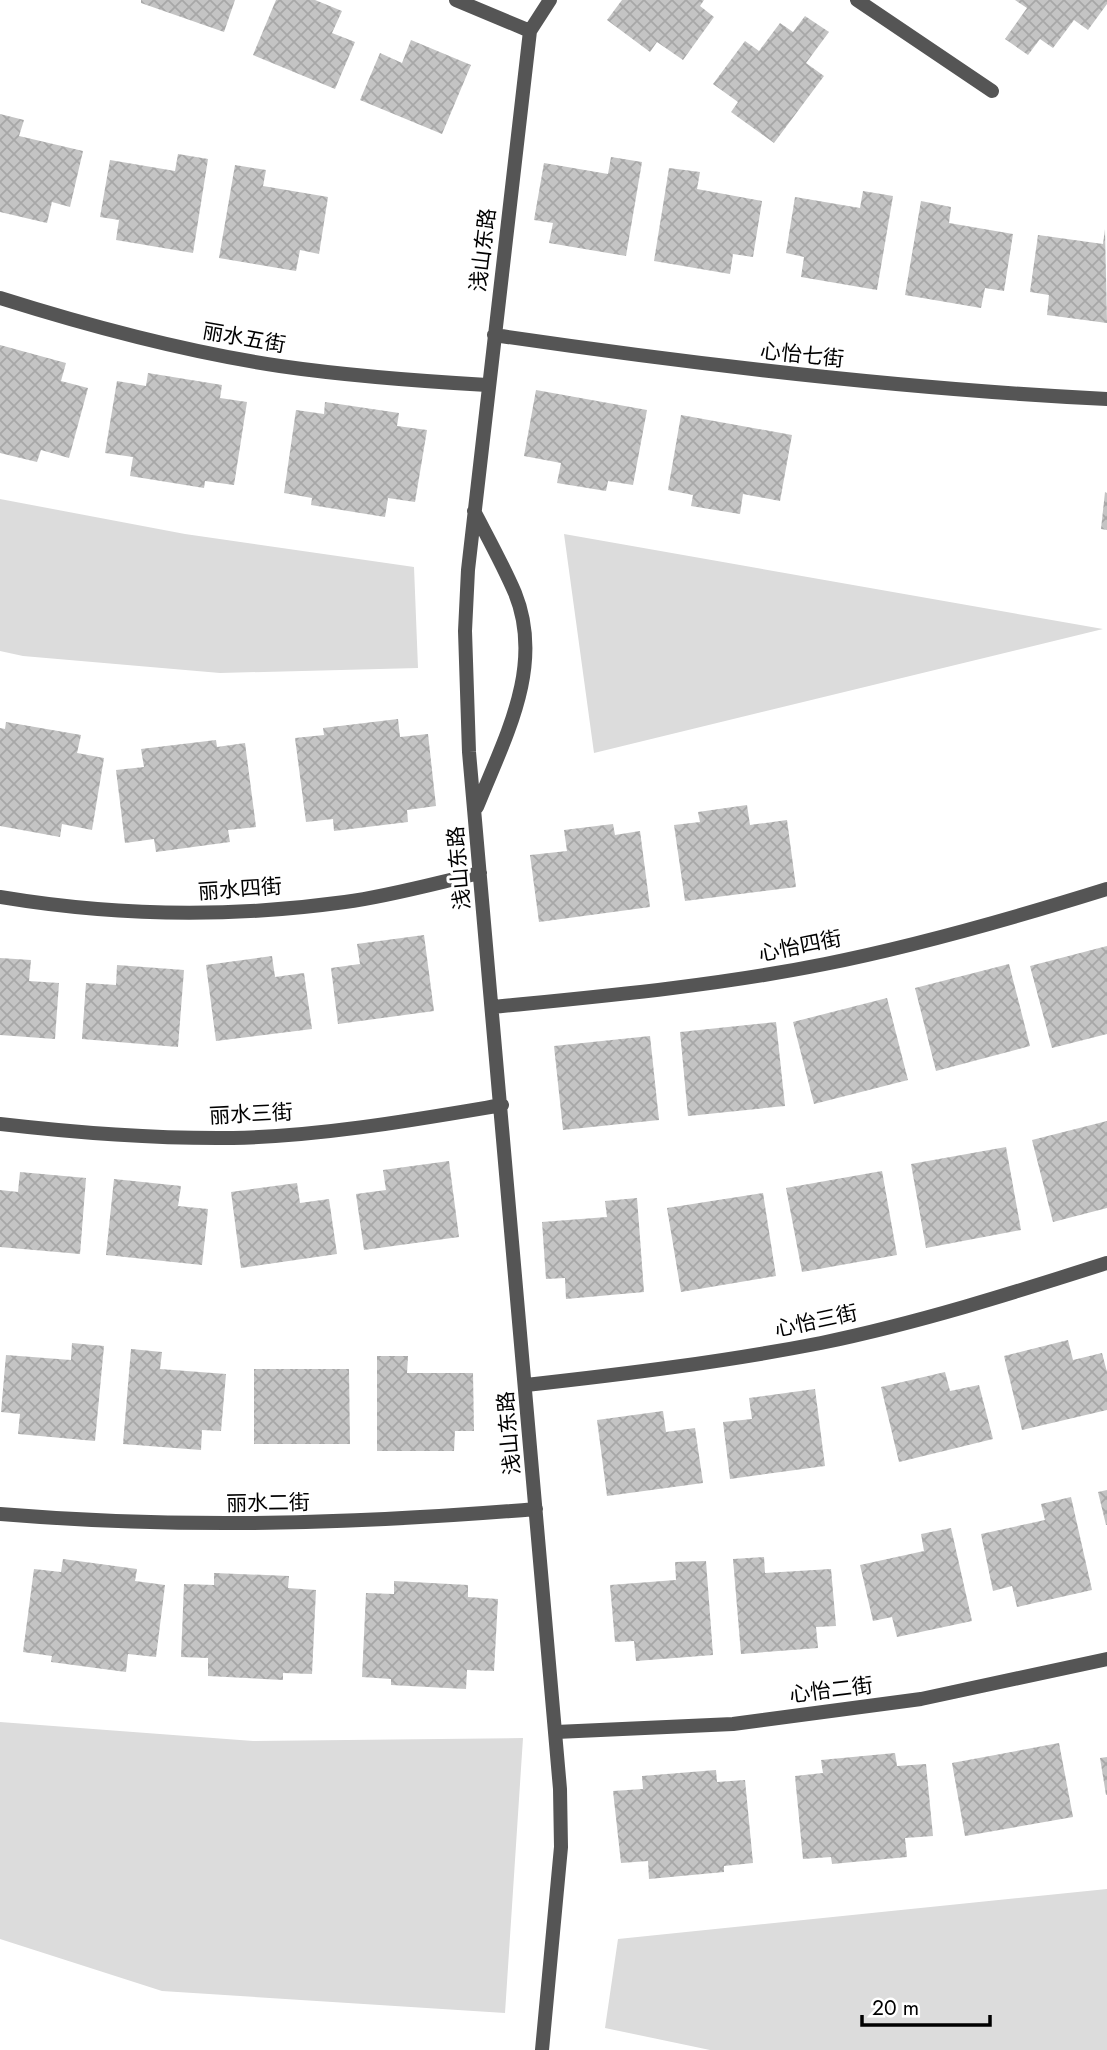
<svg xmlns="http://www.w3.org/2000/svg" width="1107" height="2050" font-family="Jost,'Noto Sans SC',sans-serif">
  <defs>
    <pattern id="building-cross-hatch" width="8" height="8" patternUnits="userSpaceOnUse" patternTransform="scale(1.75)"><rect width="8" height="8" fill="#c4c4c4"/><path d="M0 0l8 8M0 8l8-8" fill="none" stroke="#a7a7a7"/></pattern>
  </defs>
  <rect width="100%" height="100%" fill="#fff"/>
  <path fill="#dcdcdc" d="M0,499L185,534L414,567L418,668L220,673L23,656L0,651Z
    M564,534L1103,629L594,753Z
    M0,1722L253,1741L523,1738L505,2013L162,1991L0,1939Z
    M1107,1889V2050H710L605,2028L618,1939Z"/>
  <path fill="url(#building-cross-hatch)" d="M141,0H235L224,32L141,3Z
    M276,0H315L342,11L332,33L355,42L335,89L253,55Z
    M622,0H704L700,6L714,17L683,60L657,42L650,52L607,20Z
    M1015,0H1107V4L1088,30L1074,20L1053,48L1040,39L1028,55L1005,39L1027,8Z
    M805,16L829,32L806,63L824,76L774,143L731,112L738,102L713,84L745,41L759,51L780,23L793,32Z
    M411,40L471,65L442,134L360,100L380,53L402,63Z
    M0,114L24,120L19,136L83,151L70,207L52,202L47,223L0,212Z
    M178,154L208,159L193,253L116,240L119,220L100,217L110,160L175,171Z
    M611,157L642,162L626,256L549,243L553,223L534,220L544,163L608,174Z
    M235,165L266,170L263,186L328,197L319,254L300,250L296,271L219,258Z
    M669,168L700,172L697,189L762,201L753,257L733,254L730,274L654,261Z
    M863,191L893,196L877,290L801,277L804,257L786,253L795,197L860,208Z
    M921,201L951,207L949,223L1013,234L1004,291L985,288L981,308L905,295Z
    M1105,229L1107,323L1047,315L1049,295L1030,292L1038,235L1103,244Z
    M0,345L66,363L61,381L88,388L69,458L41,450L37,462L0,453Z
    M148,373L222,385L220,398L247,402L234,485L205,481L204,488L130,476L133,457L105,453L117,381L146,386Z
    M536,390L647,410L633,485L608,481L606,491L557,483L561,463L524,456Z
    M325,402L399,413L397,426L427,430L415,502L388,498L385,517L311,505L312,498L284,493L296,410L324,414Z
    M681,415L792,435L780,501L743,494L740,514L691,506L693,495L668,490Z
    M1105,492L1107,493V530L1101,529Z
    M398,719L400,737L428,734L436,806L407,810L408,822L334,831L333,819L306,822L295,738L324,735L323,728Z
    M6,722L81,735L77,753L104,758L92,830L62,824L60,837L0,826V728L5,729Z
    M216,740L217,747L245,743L256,827L228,830L230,842L156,852L154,839L125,843L116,770L144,767L141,749Z
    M747,805L750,825L787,820L796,887L685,901L674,825L700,822L698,812Z
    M613,824L615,835L640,831L650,907L539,922L530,855L567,851L564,830Z
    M424,935L434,1011L338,1024L331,968L360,964L357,944Z
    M1107,946V1034L1052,1048L1030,966Z
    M272,956L275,977L304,973L312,1029L216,1041L206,965Z
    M0,958L31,960L29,981L59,983L55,1039L0,1035Z
    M1009,964L1030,1046L936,1071L915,988Z
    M117,965L184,970L178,1047L82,1039L86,983L116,985Z
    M887,998L908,1080L814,1104L793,1022Z
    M776,1022L785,1106L688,1116L680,1032Z
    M650,1036L659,1120L563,1130L554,1046Z
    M1107,1121V1208L1053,1222L1032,1140Z
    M1006,1147L1021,1230L926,1248L911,1164Z
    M449,1161L459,1237L364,1250L356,1194L386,1190L383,1170Z
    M882,1171L897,1255L802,1272L786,1188Z
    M20,1172L86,1178L80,1254L0,1247V1190L18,1192Z
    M114,1179L181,1186L178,1206L208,1209L202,1265L106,1255Z
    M297,1183L300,1203L329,1199L337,1254L241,1268L231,1192Z
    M763,1193L776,1276L681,1292L667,1208Z
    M637,1198L644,1292L566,1299L565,1278L546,1279L542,1222L607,1217L605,1201Z
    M1068,1340L1073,1360L1102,1353L1107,1372V1410L1022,1430L1004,1356Z
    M72,1343L104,1346L95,1441L18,1434L20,1414L1,1412L6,1355L71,1360Z
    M131,1349L162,1352L160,1369L226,1374L221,1431L202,1430L201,1450L123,1444Z
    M377,1356H408L407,1373H473L474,1431H455L454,1451H377Z
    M254,1369H349L350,1444H254Z
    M945,1372L950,1391L979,1385L993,1439L899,1462L881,1387Z
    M815,1389L825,1466L730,1479L723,1422L752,1419L749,1398Z
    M663,1411L666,1432L695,1428L703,1483L607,1496L597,1420Z
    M1107,1490V1525H1106L1098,1492Z
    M1071,1497L1092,1590L1017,1607L1012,1586L993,1591L981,1534L1045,1520L1041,1504Z
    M951,1528L972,1621L897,1637L892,1617L873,1621L860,1565L924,1551L921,1534Z
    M764,1557L765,1573L831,1569L836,1626L816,1627L818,1648L741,1654L733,1559Z
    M63,1559L137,1569L135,1581L165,1585L156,1657L128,1654L126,1672L51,1662L52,1656L23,1652L34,1569L61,1572Z
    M706,1561L713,1655L636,1661L634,1641L615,1642L610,1585L676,1580L675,1562Z
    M214,1573L289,1576L288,1588L316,1590L312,1674L283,1673V1680L208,1676V1658L181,1657L184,1584L214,1585Z
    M394,1581L468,1585V1597L498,1599L494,1671L467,1670L466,1689L391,1685V1679L362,1677L366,1593L394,1594Z
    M1059,1743L1073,1817L965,1836L952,1763Z
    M895,1753L897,1766L926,1764L933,1836L905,1838L907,1857L832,1864L831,1857L803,1859L795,1776L823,1773L821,1760Z
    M1107,1757V1795H1106L1100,1758Z
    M716,1770L717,1782L745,1780L753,1863L724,1866V1872L649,1879L648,1861L621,1863L613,1791L643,1789L642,1776Z"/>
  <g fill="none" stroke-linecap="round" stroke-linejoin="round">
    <path stroke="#555" stroke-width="14" d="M456,0L530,31
      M857,0L992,91
      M0,298C92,327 185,352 280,366C349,376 418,381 487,385
      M494,335C698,365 901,389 1107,399
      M474,511C488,538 503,565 515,593C545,667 504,739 477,807
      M0,897C114,916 230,918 345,902C390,896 436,883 480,873
      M493,1007C604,996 715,986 825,964C921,945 1014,918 1107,889
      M0,1124C78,1133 155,1139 233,1138C323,1136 413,1120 502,1105
      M526,1385C625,1374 723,1362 821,1343C918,1323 1013,1293 1107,1263
      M0,1514C181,1529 356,1524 536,1509
      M556,1732L733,1724L921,1699L1107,1659
      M542,2050L561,1847L560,1789L469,752L465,631L468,570L530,31L550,0"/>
  </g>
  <g text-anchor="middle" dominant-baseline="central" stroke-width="6" stroke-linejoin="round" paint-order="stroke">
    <g font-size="21" fill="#000" stroke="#fff">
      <text transform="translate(483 250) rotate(-83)">浅山东路</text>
      <text transform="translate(244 338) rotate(10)">丽水五街</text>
      <text transform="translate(802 355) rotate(6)">心怡七街</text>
      <text transform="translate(459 868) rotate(-95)">浅山东路</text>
      <text transform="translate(240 889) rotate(-4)">丽水四街</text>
      <text transform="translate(800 946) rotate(-11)">心怡四街</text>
      <text transform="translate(251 1114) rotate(-3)">丽水三街</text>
      <text transform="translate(816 1321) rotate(-12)">心怡三街</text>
      <text transform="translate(509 1433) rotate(-95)">浅山东路</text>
      <text transform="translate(268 1503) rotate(-1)">丽水二街</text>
      <text transform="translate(831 1690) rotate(-7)">心怡二街</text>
    </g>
  </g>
  <path d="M862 2015v10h128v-10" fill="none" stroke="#000000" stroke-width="3.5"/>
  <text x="872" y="2015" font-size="21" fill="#000000" stroke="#ffffff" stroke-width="5" paint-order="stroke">20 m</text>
</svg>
